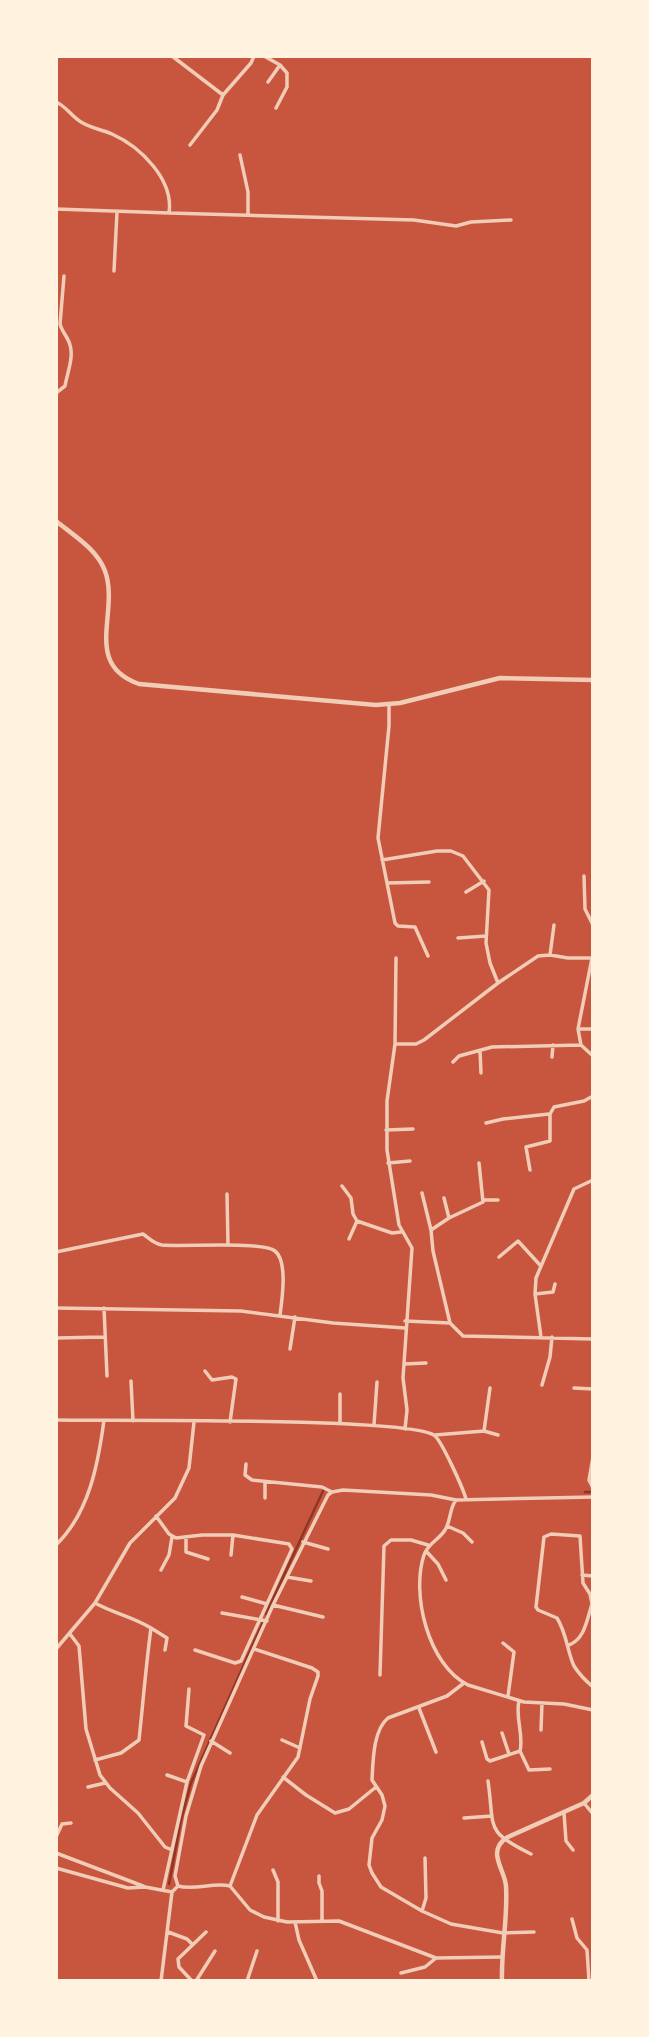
<svg xmlns="http://www.w3.org/2000/svg" width="649" height="2037" font-family="Helvetica,sans-serif">
  <rect width="100%" height="100%" fill="#c8553d"/>
  <g fill="none" stroke-linecap="round" stroke-linejoin="round">
    <path stroke="#8f3625" stroke-width="2.5" d="M585,1492H593
      M266,1614L323,1491
      M169,1884L181,1820L191,1783L263,1622"/>
    <path stroke="#f1ccb7" stroke-width="3.5" d="M172,56L223,95L217,110L190,145
      M264,56L280,65L287,73V87L276,108
      M268,82L280,65
      M223,95L251,63L254,56
      M56,102C66,106 72,117 81,122C91,128 102,130 112,134C141,147 174,180 169,213L414,220L456,226L471,222L511,220
      M240,155L248,192V215
      M56,209L169,213
      M114,271L117,212
      M56,393L65,386C67,374 74,357 70,345C68,337 62,332 60,324L64,276
      M389,705V726L378,838L395,923L398,926L415,927L428,956
      M382,860L437,851H451L463,856L489,890L486,943L490,963L498,983
      M584,876L585,909L593,925
      M387,883L429,882
      M466,892L484,881
      M458,938L486,936
      M550,955L554,925
      M396,958L395,1044L387,1101V1150L399,1225L412,1248L403,1378L407,1410L405,1429
      M592,958L578,1029L581,1045L593,1056
      M578,1029H593
      M395,1044H416L424,1040L498,983L538,956L550,955L568,958H593
      M480,1051L481,1073
      M552,1057L553,1045
      M453,1062L459,1056L492,1047L581,1045
      M486,1123L503,1119L549,1114
      M386,1130L413,1129
      M388,1163L410,1161
      M530,1170L526,1147L550,1141V1114L554,1107L584,1101L593,1096
      M342,1186L351,1198L353,1214L357,1221L392,1233L401,1232
      M422,1193L431,1230
      M227,1194L228,1245
      M444,1198L449,1218
      M484,1200H498
      M349,1239L357,1221
      M56,1252L143,1234C149,1238 154,1244 162,1245C183,1247 262,1241 275,1251C288,1261 282,1300 280,1315
      M499,1257L518,1241L540,1265
      M535,1294L553,1292L555,1284
      M56,1308L241,1311L333,1323L405,1328
      M104,1308L107,1376
      M405,1321L450,1323L463,1336L593,1339
      M450,1323L433,1251L431,1230L449,1218L483,1202L479,1163
      M541,1337L535,1294L536,1278L574,1189L593,1180
      M56,1338L104,1337
      M290,1349L295,1317
      M404,1364L426,1363
      M205,1371L212,1380L232,1377L236,1379L230,1422
      M131,1381L133,1421
      M542,1385L550,1357L552,1337
      M574,1388L593,1389
      M340,1394V1423
      M56,1420C106,1421 414,1417 435,1436C442,1442 463,1488 466,1499
      M374,1425L377,1382
      M484,1431L498,1435
      M435,1435L484,1431L490,1388
      M593,1451V1452
      M593,1457L589,1480L593,1488
      M246,1464L245,1475L252,1480L322,1487L332,1492
      M265,1482V1498
      M456,1500C449,1509 451,1521 445,1530C439,1540 428,1543 424,1555C411,1594 428,1665 468,1685L524,1702L564,1704L593,1710
      M156,1516L169,1534L176,1538L202,1535H233L289,1544L292,1549L241,1661L235,1663L195,1650
      M447,1526L463,1533L472,1542
      M186,1537V1552L208,1559
      M303,1542L328,1549
      M56,1545C89,1513 98,1465 104,1420
      M426,1551L438,1564L446,1580
      M231,1555L233,1535
      M161,1570L169,1555L172,1537
      M582,1575L593,1576
      M287,1577L311,1581
      M242,1597L267,1604
      M273,1605L323,1617
      M222,1613L267,1621
      M151,1628L167,1638L165,1650
      M70,1634L79,1646L86,1729L100,1775L110,1788L138,1813L165,1847L172,1850
      M503,1643L514,1652L508,1696
      M569,1645C585,1639 587,1619 592,1604L590,1594L583,1583L580,1536L551,1534L544,1537L536,1607L538,1610L557,1618C567,1634 567,1651 574,1666C579,1674 586,1681 593,1687
      M56,1649L95,1603L130,1543L175,1498L189,1468L194,1422
      M380,1675L384,1546L391,1540H411L428,1545
      M464,1683L447,1696L388,1718C373,1730 373,1762 372,1780L382,1795L385,1806L382,1820L372,1838L369,1865L372,1873L381,1887L422,1911L451,1924L503,1933L534,1932
      M419,1708L436,1752
      M541,1730L542,1703
      M502,1733L509,1754
      M282,1740L300,1748
      M211,1741L230,1753
      M482,1742L487,1759L490,1761L520,1751C524,1735 515,1718 519,1701
      M520,1751L529,1770L550,1769
      M95,1760L121,1753L139,1740C143,1703 146,1665 151,1628C133,1617 113,1613 95,1603
      M167,1775L187,1782
      M283,1777L306,1795L335,1813L349,1809L376,1787
      M488,1781C495,1829 484,1831 531,1854
      M88,1787L105,1783
      M584,1803L593,1814
      M564,1813L566,1841L573,1850
      M464,1818L492,1816
      M56,1837L62,1824L71,1823
      M56,1853L143,1886
      M56,1868L128,1888L145,1887L172,1892
      M273,1870L278,1882V1921
      M319,1876V1883L322,1891V1920
      M178,1886L175,1876L186,1816L201,1766L273,1605L328,1495L332,1492L343,1490L431,1495L456,1500L593,1497
      M178,1886C194,1891 213,1882 230,1886L250,1910L264,1917L287,1922L339,1921L436,1958L502,1957
      M230,1886L257,1815L298,1757L310,1699L318,1676V1672L312,1668L254,1649
      M163,1890L187,1782L204,1735L186,1726L189,1689
      M422,1911L426,1898L425,1858
      M572,1919L577,1938L587,1950L589,1981
      M295,1922L299,1940L317,1981
      M168,1932L187,1939L192,1944
      M401,1973L425,1967L436,1958
      M161,1981L172,1892L178,1886
      M192,1981L179,1967L178,1959L206,1932
      M196,1981L215,1951
      M247,1981L257,1951"/>
    <path stroke="#f1ccb7" stroke-width="4.5" d="M56,521C73,535 97,549 105,571C120,612 82,664 139,684L376,705L400,703L500,678L593,680
      M502,1981C501,1949 508,1918 506,1886C505,1875 498,1866 497,1854C497,1846 501,1841 508,1837L584,1803L593,1795"/>
  </g>
  <rect width="649" height="2037" fill="none" stroke="#fff3e0" stroke-width="116"/>
</svg>
